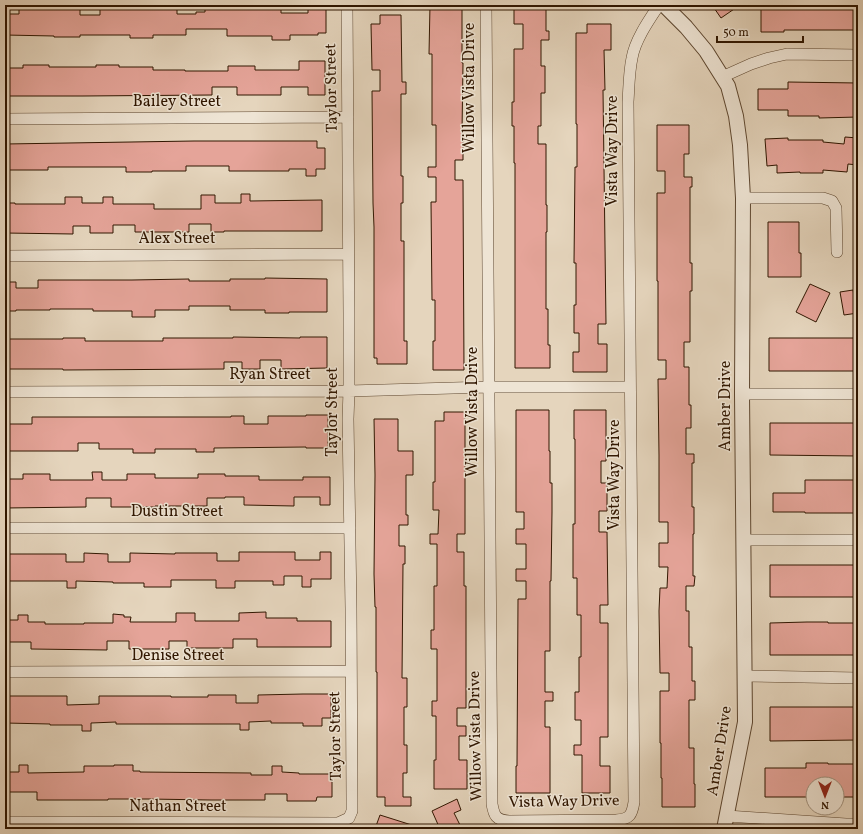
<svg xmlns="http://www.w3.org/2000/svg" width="863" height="834" font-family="Vollkorn,serif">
  <rect width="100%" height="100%" fill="#e5d5bd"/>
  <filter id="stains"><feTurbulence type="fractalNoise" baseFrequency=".005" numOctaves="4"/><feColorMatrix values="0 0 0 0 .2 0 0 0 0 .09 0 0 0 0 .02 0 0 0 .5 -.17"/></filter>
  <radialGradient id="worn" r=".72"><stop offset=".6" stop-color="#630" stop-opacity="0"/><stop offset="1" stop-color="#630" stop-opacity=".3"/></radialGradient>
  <path fill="#e5a499" stroke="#301600" d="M205,5H281V13H308V5H326V33H318V35H290V40H272V36H227V29H186V35H153V38H130V35H80V37H54V36L5,35V14H19V7L80,6V15H100V6H177V14H196V12H205Z
    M430,5H462V63H463L462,132H463V160H455V180H463L464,370H433V341H435V300H432L431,202H436V177H428V167H436V125H432V54H429Z
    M514,5H546V31H549V40H541V66H545V93H541V126H538V144H546V205H547V232H546V309H548V345H550V368H515V163H514V126H512V102H514V49H523V24H514Z
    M712,5H740L721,18Z
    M761,5H858V30H784V32H761Z
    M380,15H401L402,82H406V94H401V176H403V203H401V241H404V341H407V364H377V358H374V227L373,203L372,91H380V70H372L371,24H380Z
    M587,24H611V50H604L605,90H603L606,324H598V344H607V372H573V352H579V333H574V305H576V263H574L575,167H577V124H576V33H587Z
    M299,61H325V95H308V87H281V95H237V87H212V95L83,96H5V68H23V65H49V67H96V65H119V67H153V70H185V71H228V66H255V70H299Z
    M788,82L858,83V117L819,118V116H788V110H758V89H788Z
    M657,125H689V154H684V177H692V187H690V263H692V291H690V342H684V367H689V405H691V428H686V454H694V463H692V507H694V534H693V576H695L694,586H686V611H689V647H692V681H695V700H689V748H694V784H695V807H662V778H661V743H660V691H669V673H660L659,611L660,588H667L668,567H659V543H668V522H659V455L658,379H666V360H658V281H657V193H665V171H657Z
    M845,137L858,138V165L848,164L847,172L823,170V173H800V172L777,173V165L767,166L765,139L788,138V140H823V142L844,144Z
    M194,141H317V148H325V169H316V176H306V169H289V171H229V166H186V171H152V172H126V167H48V170H5V144Z
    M241,194H250V201L322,200V231H224V232H211V224H189V232H135V225H113V233H90V226H73V234L5,233V203H15V204H65V197H82V203H103V197H113V204H154V209H201V195H215V203H241Z
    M768,222H799V253H801V277H768Z
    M265,278L327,279V312H289V313H265V310H230V306H189V310H155V317H132V311H93V309H50V310H16V311H5V282H16V288H38V280H132L189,279V281H230V279H265Z
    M810,284L830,293L816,322L796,312Z
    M853,290L854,296L858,295V313L844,315L840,292Z
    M233,337L300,338V337H327V368L281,369V360H260V369H242V362H224V369L63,370V369H5V339H63V338H85V341H163V338H233Z
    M769,338H858V371H769Z
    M516,410H549V451H550V483H552V512L551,581H550V651H545V692H553V701H545V727H550V793H516V766H517L518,599H526V581H516V569H526V544H516V529H524V512H516Z
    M574,410H606V461H601V483H607V511H599V532H607L608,605H600V623H608V737H600V766H610V793H582V755H574V745H581V720H575V692H579V657H581V615H577V578H573V524H575V439H574Z
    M444,412H465V534H457V552H464V586H466V708H457V726H466V736H459V760H467V789H434V760H436V716H432V701H437V649H431V630H434V586H437V544H430V534H438L439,510H433V482H435V421H444Z
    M306,415H328V448H306V447L214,448V452H196V449H155V453H133V449H99V443H78V451H5V424H32V417H231V416H244V424H268V416H306Z
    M374,419H398V451H413V475H406V515H408V525H399V546H405V564H403L402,678H407V707H404V745H407V773H403V797H411V806H385V797H377V672H376V607H375L374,574L375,475Z
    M770,423H858V456L770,455Z
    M92,472H102V480H127V474H155V478H198V474H225V476H259V480H303V477H330V505H320V497H294V506L244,505V497H225V498H207V506H155V507H111V498H86V507L5,508V479H23V474H50V480H93Z
    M805,480H858V513H805V512H773V493H805Z
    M239,552H295V560H320V552H331V579H311V587H302V576H284V585H273V581H235V588H216V580H171V587H144V583H113V582L76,581V588H67V581H5V554H66V562H84V553L108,554V562H130V553L175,554V553H217V561H239Z
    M770,565H858V597H770Z
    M266,612V618H297V621H331V647H257V639H233V648H187V641H169V649H129V641H107V650L31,649V642H5V620H18V615H28V622H45V624H84V623H113V614L124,615V617H131L130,622H176V613H195V621H239V613Z
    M807,622H828V623H858V655H770V623Z
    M303,694H331V718H322V726H303V723H271V721L249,722V730H240V724H116V722L91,723V731H82V725H50V724L5,723V696H67V705L99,704V696H171V697H208V695H236V703H258V695Z
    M770,707H858V740L770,741Z
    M806,763H828V764H858V797H838V784H813V797H765V768H806Z
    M19,765H28V773L84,772V766H114V765H133V771H140V772L251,773V775H272V766H282V772L299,773V774H332V797H317L316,801H287V794H265V800H211L148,799H108V800H37V792H5V772H19Z
    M457,799L461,810L454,813L462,829H440L432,811Z
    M380,815L418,827V829H388L376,826Z"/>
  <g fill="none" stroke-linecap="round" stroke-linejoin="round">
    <g stroke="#5d462f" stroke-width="12">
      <path id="minor" d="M486,5L492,804C494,816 496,820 509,821L616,820C630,819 632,815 634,802L628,102C629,87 629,72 632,58C635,40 649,20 659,5
        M722,77L751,64L769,58L787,54L858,55
        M5,119L348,117
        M743,198H823L832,201L836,208L837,252
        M5,256L348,254
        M5,392L349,391L488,387H630
        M742,394H858
        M5,528H350
        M744,540H858
        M5,672L351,671
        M745,676L858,678
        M727,816L846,824H858
        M5,822L338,823L349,818L352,811V798L351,608L348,419L349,391V314L347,5"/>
    </g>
    <g stroke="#5d462f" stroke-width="16">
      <path id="tertiary" d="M664,5L686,27L706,51L728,86L736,116L740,145L743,198L742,394L745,722L724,829"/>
    </g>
    <use href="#minor" stroke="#eee4d4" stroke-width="11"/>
    <use href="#tertiary" stroke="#eee4d4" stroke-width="14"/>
  </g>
  <g text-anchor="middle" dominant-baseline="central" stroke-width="3" stroke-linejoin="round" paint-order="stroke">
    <g font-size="16" fill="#301600" stroke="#eee4d4">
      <text transform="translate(332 88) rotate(-91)">Taylor Street</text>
      <text transform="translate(470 88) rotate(-90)">Willow Vista Drive</text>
      <text x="177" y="102">Bailey Street</text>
      <text transform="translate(613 151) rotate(-90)">Vista Way Drive</text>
      <text x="177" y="239">Alex Street</text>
      <text x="270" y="375">Ryan Street</text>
      <text transform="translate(726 406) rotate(-90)">Amber Drive</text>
      <text transform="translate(333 412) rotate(-90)">Taylor Street</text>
      <text transform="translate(473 412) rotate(-90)">Willow Vista Drive</text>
      <text transform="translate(615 475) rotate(-90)">Vista Way Drive</text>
      <text x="177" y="512">Dustin Street</text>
      <text x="178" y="656">Denise Street</text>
      <text transform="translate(336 736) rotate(-91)">Taylor Street</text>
      <text transform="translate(476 736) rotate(-91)">Willow Vista Drive</text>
      <text transform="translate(720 751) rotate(-81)">Amber Drive</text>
      <text transform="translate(564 802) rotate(-1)">Vista Way Drive</text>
      <text x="178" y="807">Nathan Street</text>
    </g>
  </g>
  <rect width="863" height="834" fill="none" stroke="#e5d5bd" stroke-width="20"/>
  <rect x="6" y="6" width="851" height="822" fill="none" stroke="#301600" stroke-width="2"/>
  <rect x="10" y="10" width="843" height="814" fill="none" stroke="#301600"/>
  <g transform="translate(825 796) rotate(180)"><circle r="19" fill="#eee4d4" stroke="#a2927f"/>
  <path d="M0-3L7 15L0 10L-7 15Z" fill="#8f2418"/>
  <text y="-6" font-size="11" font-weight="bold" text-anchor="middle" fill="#301600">N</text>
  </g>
  <path d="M717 36v6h86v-6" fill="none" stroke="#301600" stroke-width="2"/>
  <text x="723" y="36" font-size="12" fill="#301600" stroke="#eee4d4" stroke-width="3" paint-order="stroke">50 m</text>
  <rect width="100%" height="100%" filter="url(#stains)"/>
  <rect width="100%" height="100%" fill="url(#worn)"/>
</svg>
